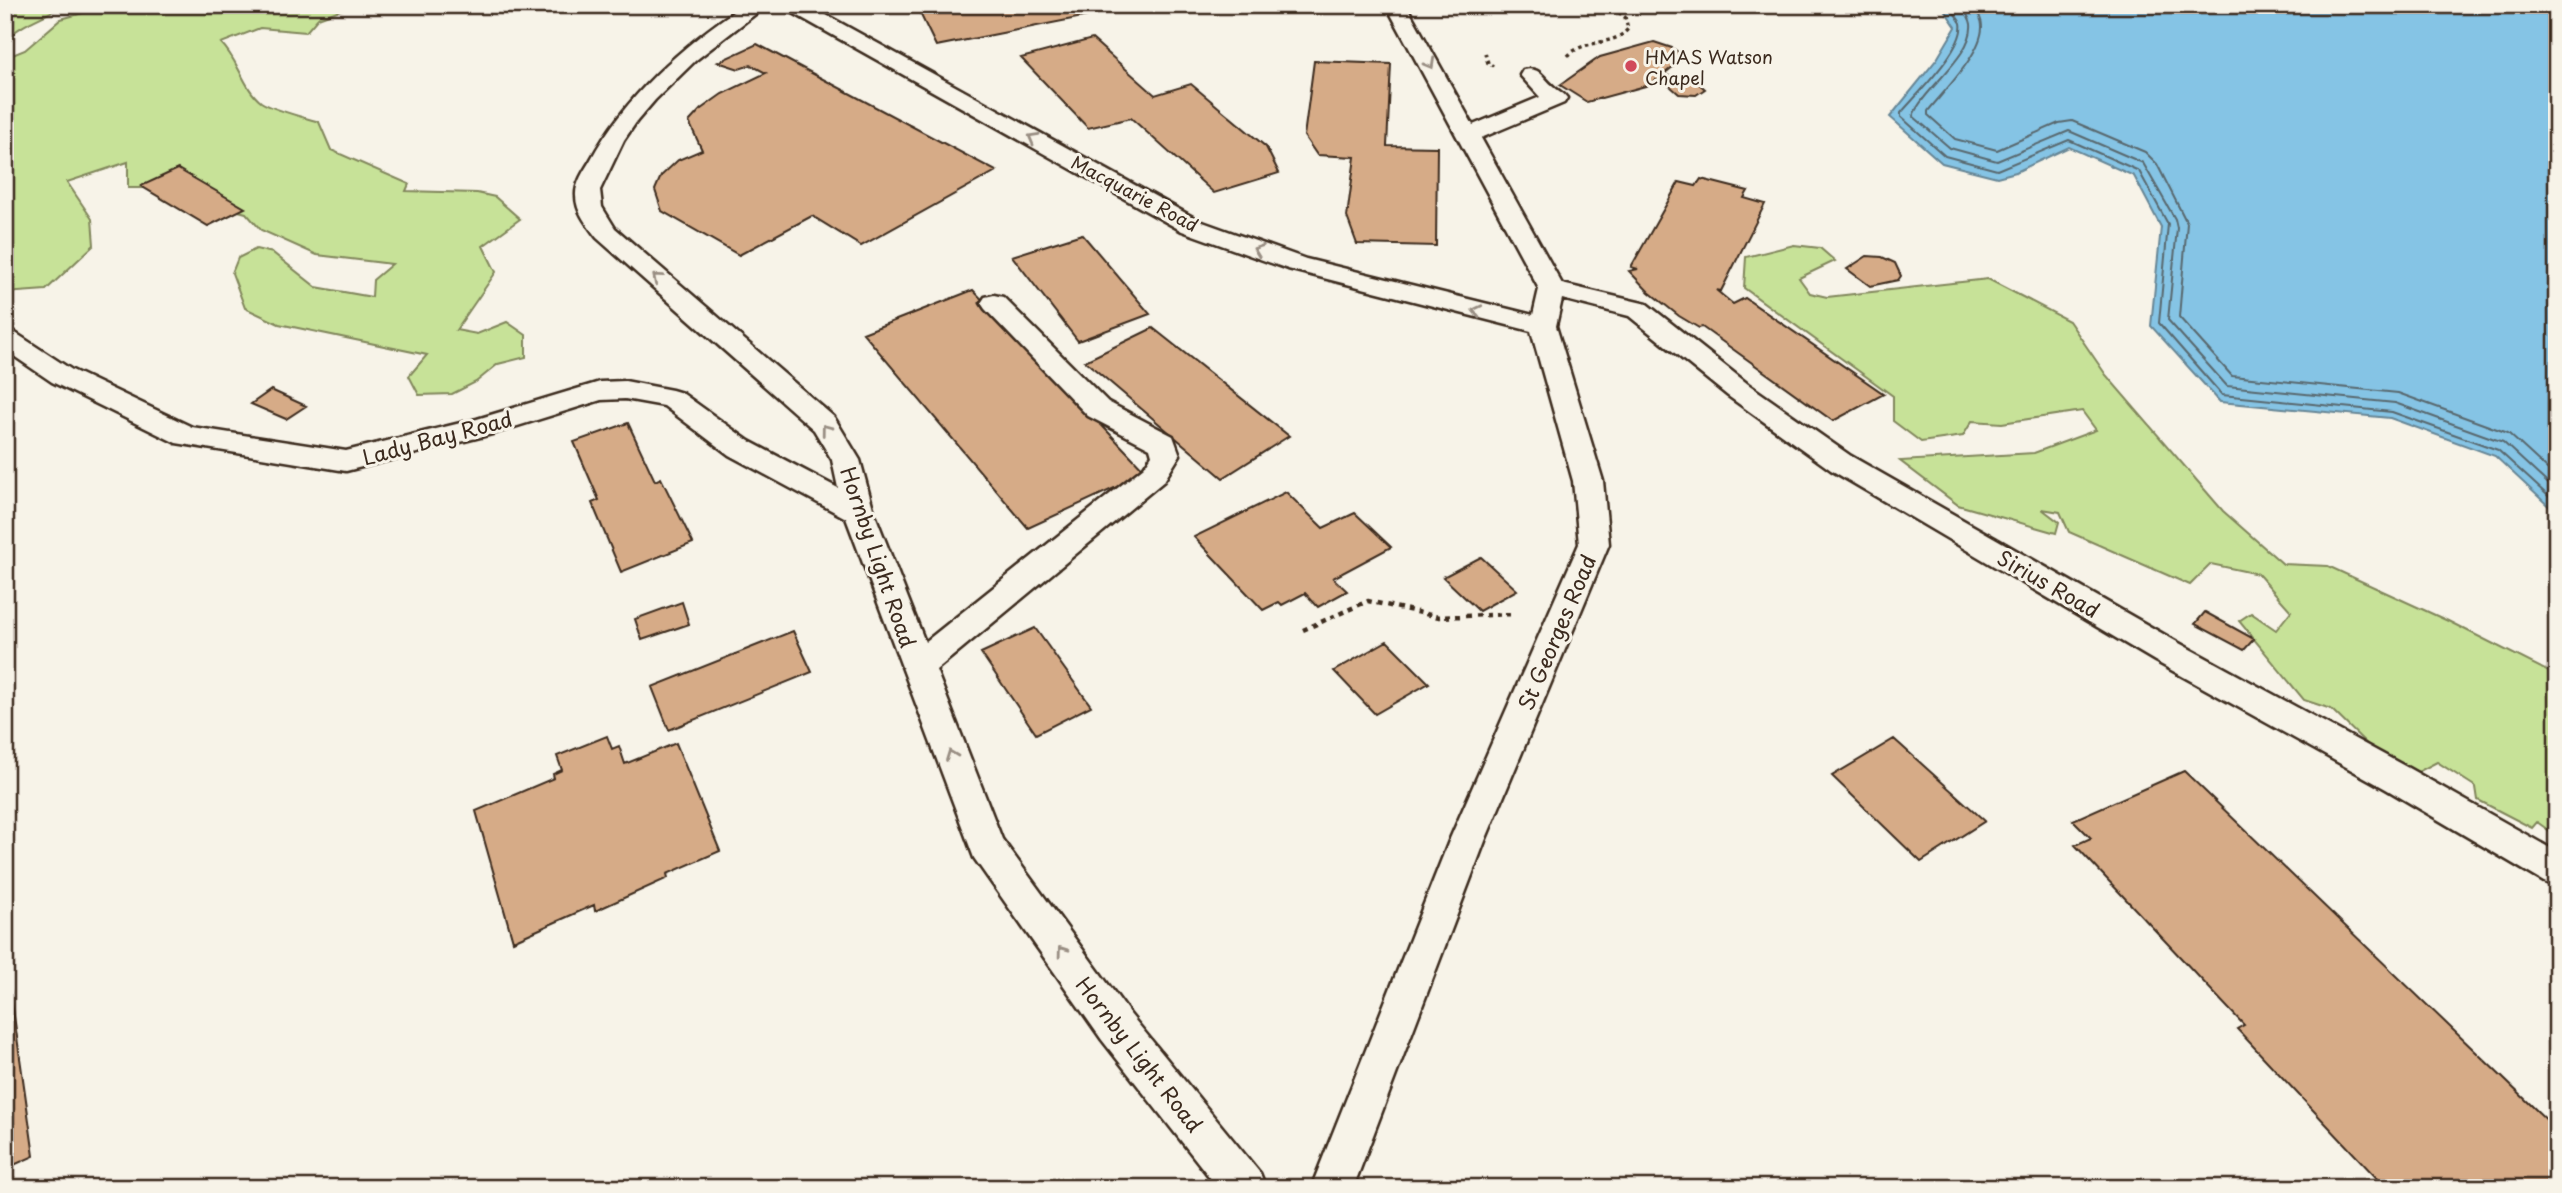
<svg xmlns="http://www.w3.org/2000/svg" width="2562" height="1193" font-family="'Playpen Sans',sans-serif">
  <rect width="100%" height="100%" fill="#f7f3e8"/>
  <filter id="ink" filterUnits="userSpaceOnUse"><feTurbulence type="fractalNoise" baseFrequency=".0143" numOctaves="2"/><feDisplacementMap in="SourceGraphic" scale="14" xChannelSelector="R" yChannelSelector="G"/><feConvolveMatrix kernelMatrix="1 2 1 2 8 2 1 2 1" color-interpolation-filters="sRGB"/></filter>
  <g filter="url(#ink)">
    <path fill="#c7e298" stroke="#81865b" stroke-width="2" d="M5,5H63C44,18 20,23 5,41Z
      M165,5H354L318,18L306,32L260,28L221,43C238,59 243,88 261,102C271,109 306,118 319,122L331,150L409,184L406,191L477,193L495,197L520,219L483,246L496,272L456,330L477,334L507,322L526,335V357L498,364L476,382L452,394L419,395L409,376L427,355L279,324L245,308L232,273L238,258L256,249L273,253L316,287L372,297L373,280L392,264L317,255L261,230L246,213L153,188H128V162L67,182L92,219L94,245L46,290L5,293V58L25,50L61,19L108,6L143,9Z
      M1794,245L1820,248L1835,261L1799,278L1810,293L1827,297L1988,279L2069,321L2106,375L2223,511L2283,564L2328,566L2448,621L2557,676V849L2554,847L2551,832L2537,822L2532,828L2478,800L2476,787L2437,762L2418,772L2378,755L2331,709L2304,700L2239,621L2251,613L2276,630L2291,611L2258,574L2211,564L2190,585L2069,532L2060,512L2042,509L2059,522L2056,533L1958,505L1900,461L2034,453L2096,430L2082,411L2002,423L1972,421L1963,436L1921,442L1893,421V396L1744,288L1746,257Z"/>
    <path fill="#85c4e5" stroke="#678695" stroke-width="2" d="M1941,5H2557V514L2495,456L2390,418L2220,402L2151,326L2161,227L2134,176L2069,147L2016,172L1997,177L1942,163L1890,117L1937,59L1956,27Z"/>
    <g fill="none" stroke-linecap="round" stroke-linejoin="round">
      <path stroke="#59686e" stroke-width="2" d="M1949,5L1961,23C1966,47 1917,94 1901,113V117L1945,156L1997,170L2069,140L2139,171L2168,224L2159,323L2222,395L2392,412L2498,450L2557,504
        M1960,5C1964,10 1970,17 1971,24C1974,55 1923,89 1913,116L1950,148L1997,161L2069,131L2143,163L2175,219L2177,228L2168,320L2227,386L2395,403L2503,442L2557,492
        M1973,5C1977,11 1982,18 1982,26C1983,52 1944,91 1928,111V115L1955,139L1997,150L2059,123L2072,121L2145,152L2157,164L2187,223L2179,317L2232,376L2398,393L2508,433L2557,478"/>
    </g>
    <path fill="#d6ab87" stroke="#3b2a1e" stroke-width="2" d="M916,5H1143L936,46Z
      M1092,39L1155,95L1191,84L1266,147L1279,173L1214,193L1131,118L1088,128L1021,58Z
      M1654,42L1672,48L1685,57L1664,74L1678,80L1696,81L1705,89L1696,95L1679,94L1670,86L1656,80L1649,85L1587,102L1560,85L1600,57Z
      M757,44L996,171L861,246L812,216L739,255L662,211L655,190L661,176L678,160L702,150L689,122L701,109L722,94L766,73L751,65L739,69L718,62Z
      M1314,61L1391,64L1387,146L1437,147L1436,246L1357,244L1347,217L1355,157L1317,155L1304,136Z
      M178,169L245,208L208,226L141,186Z
      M1701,179L1748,191L1744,198L1765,204L1721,291L1716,290L1733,304L1745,298L1884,394L1833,421L1702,327L1699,328L1679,316L1649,292L1629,271L1638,269L1631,267L1679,182L1696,186Z
      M1082,234L1150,314L1078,341L1012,256Z
      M1867,256L1882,257L1895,263L1901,276L1898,280L1870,286L1847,269Z
      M973,290L1147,473L1028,528L863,333Z
      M1153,328L1289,436L1223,478L1085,361Z
      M271,390L306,406L286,419L251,404Z
      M628,423L655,481L661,478L693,543L621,572L592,503L599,500L574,442Z
      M1286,492L1323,528L1355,513L1391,547L1333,578L1347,591L1318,607L1305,593L1282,605L1279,602L1263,610L1194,537Z
      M1481,557L1517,590L1479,611L1443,577Z
      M682,602L689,624L642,640L635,619Z
      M2205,612L2254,639L2244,650L2195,624Z
      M1035,628L1091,706L1036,734L981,653Z
      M793,631L812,672L669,730L652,687Z
      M1387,641L1429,683L1375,714L1334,671Z
      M607,736L612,749L619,746L625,764L676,743L720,851L667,874L668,878L595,911L594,905L513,941L476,811L554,778L553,774L562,770L557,756Z
      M1894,739L1985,821L1921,862L1832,776Z
      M2184,771L2557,1130V1188H2386L2237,1029L2244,1025L2075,845L2091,838L2073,820Z
      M6,960L34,1156L5,1169V960Z"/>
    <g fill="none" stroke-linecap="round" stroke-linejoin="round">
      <g stroke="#3b2a1e" stroke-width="5">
        <path id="service" d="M743,5H767L696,60L655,100L637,121L624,140L600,190L602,207L615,228L834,417L860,460L874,512L925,642L1144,467L1152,455L1150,448L1088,416L985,309L981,303L985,297L994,295L1003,297L1108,402L1173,436L1180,455L1164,481L936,670L1002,839L1130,1014L1260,1173L1266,1188H1218L1102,1040L974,858L846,518L729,455L664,406L625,399L601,400L492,434L346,471L176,443L52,382L5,350V330L14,332L72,370L192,427L346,451L477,419L600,382L625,381L672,390L682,393L749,441L838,488L832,460L814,430L597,238C588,226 576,212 576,196C575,184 584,171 590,161C626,95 681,47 743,5Z
          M783,5H808L1200,221L1306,259L1533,315L1539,289L1386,5H1406L1473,125L1540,97L1520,75L1523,70C1540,66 1542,77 1553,86C1558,91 1563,92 1567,98L1564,103L1481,138L1562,284L1647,304L1748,384L1851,456L2179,643L2410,769L2557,852V887L2544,882L2386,789L2155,661L1831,470L1728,396L1629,316L1562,299L1556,326L1603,481L1609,544L1485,841L1353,1188H1311L1449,841L1579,544L1573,481L1531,331L1288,269L1182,231L786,9Z"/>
      </g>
      <path stroke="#3b2a1e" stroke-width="3.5" stroke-dasharray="3.5 3.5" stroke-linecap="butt" d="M1485,53L1488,63L1493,66
        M1568,56C1584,38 1613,47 1628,29L1625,17L1609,5"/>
      <path stroke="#3b2a1e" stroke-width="4.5" stroke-dasharray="5 5" stroke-linecap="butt" d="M1303,630L1368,601L1439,617L1514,614"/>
      <use href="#service" fill="#f7f3e8" fill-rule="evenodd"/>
    </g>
    <defs><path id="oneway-chevron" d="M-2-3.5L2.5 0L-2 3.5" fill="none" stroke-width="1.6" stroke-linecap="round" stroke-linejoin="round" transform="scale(1.75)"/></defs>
    <g stroke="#998e83">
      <use href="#oneway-chevron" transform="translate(1430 64) rotate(61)"/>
      <use href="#oneway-chevron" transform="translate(1033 138) rotate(-151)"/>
      <use href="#oneway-chevron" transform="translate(1258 250) rotate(-160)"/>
      <use href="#oneway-chevron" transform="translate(657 278) rotate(-139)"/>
      <use href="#oneway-chevron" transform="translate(1477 311) rotate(-167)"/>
      <use href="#oneway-chevron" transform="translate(826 429) rotate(-127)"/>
      <use href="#oneway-chevron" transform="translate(951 755) rotate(-111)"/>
      <use href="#oneway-chevron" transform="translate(1062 951) rotate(-126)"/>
    </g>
  </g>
  <circle fill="#d1495b" stroke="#f7f3e8" stroke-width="2.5" cx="1631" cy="66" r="7"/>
  <g text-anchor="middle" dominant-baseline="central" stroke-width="6" stroke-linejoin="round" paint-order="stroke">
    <g font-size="18" fill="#3b2a1e" stroke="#f7f3e8" text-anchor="start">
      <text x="1645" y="56">HMAS Watson<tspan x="1645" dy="21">Chapel</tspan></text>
    </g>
    <g font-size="18" fill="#3b2a1e" stroke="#f7f3e8">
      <text transform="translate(1135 193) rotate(28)">Macquarie Road</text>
    </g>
    <g font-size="21" fill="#3b2a1e" stroke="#f7f3e8">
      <text transform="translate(437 437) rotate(-15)">Lady Bay Road</text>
      <text transform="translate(879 557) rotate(71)">Hornby Light Road</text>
      <text transform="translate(2049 583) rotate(30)">Sirius Road</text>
      <text transform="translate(1556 632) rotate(-67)">St Georges Road</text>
      <text transform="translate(1140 1054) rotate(52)">Hornby Light Road</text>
    </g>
  </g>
  <rect width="2562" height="1193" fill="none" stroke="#f7f3e8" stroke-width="28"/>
  <rect x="14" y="14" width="2534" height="1165" fill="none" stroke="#3b2a1e" stroke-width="2.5" filter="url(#ink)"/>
</svg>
